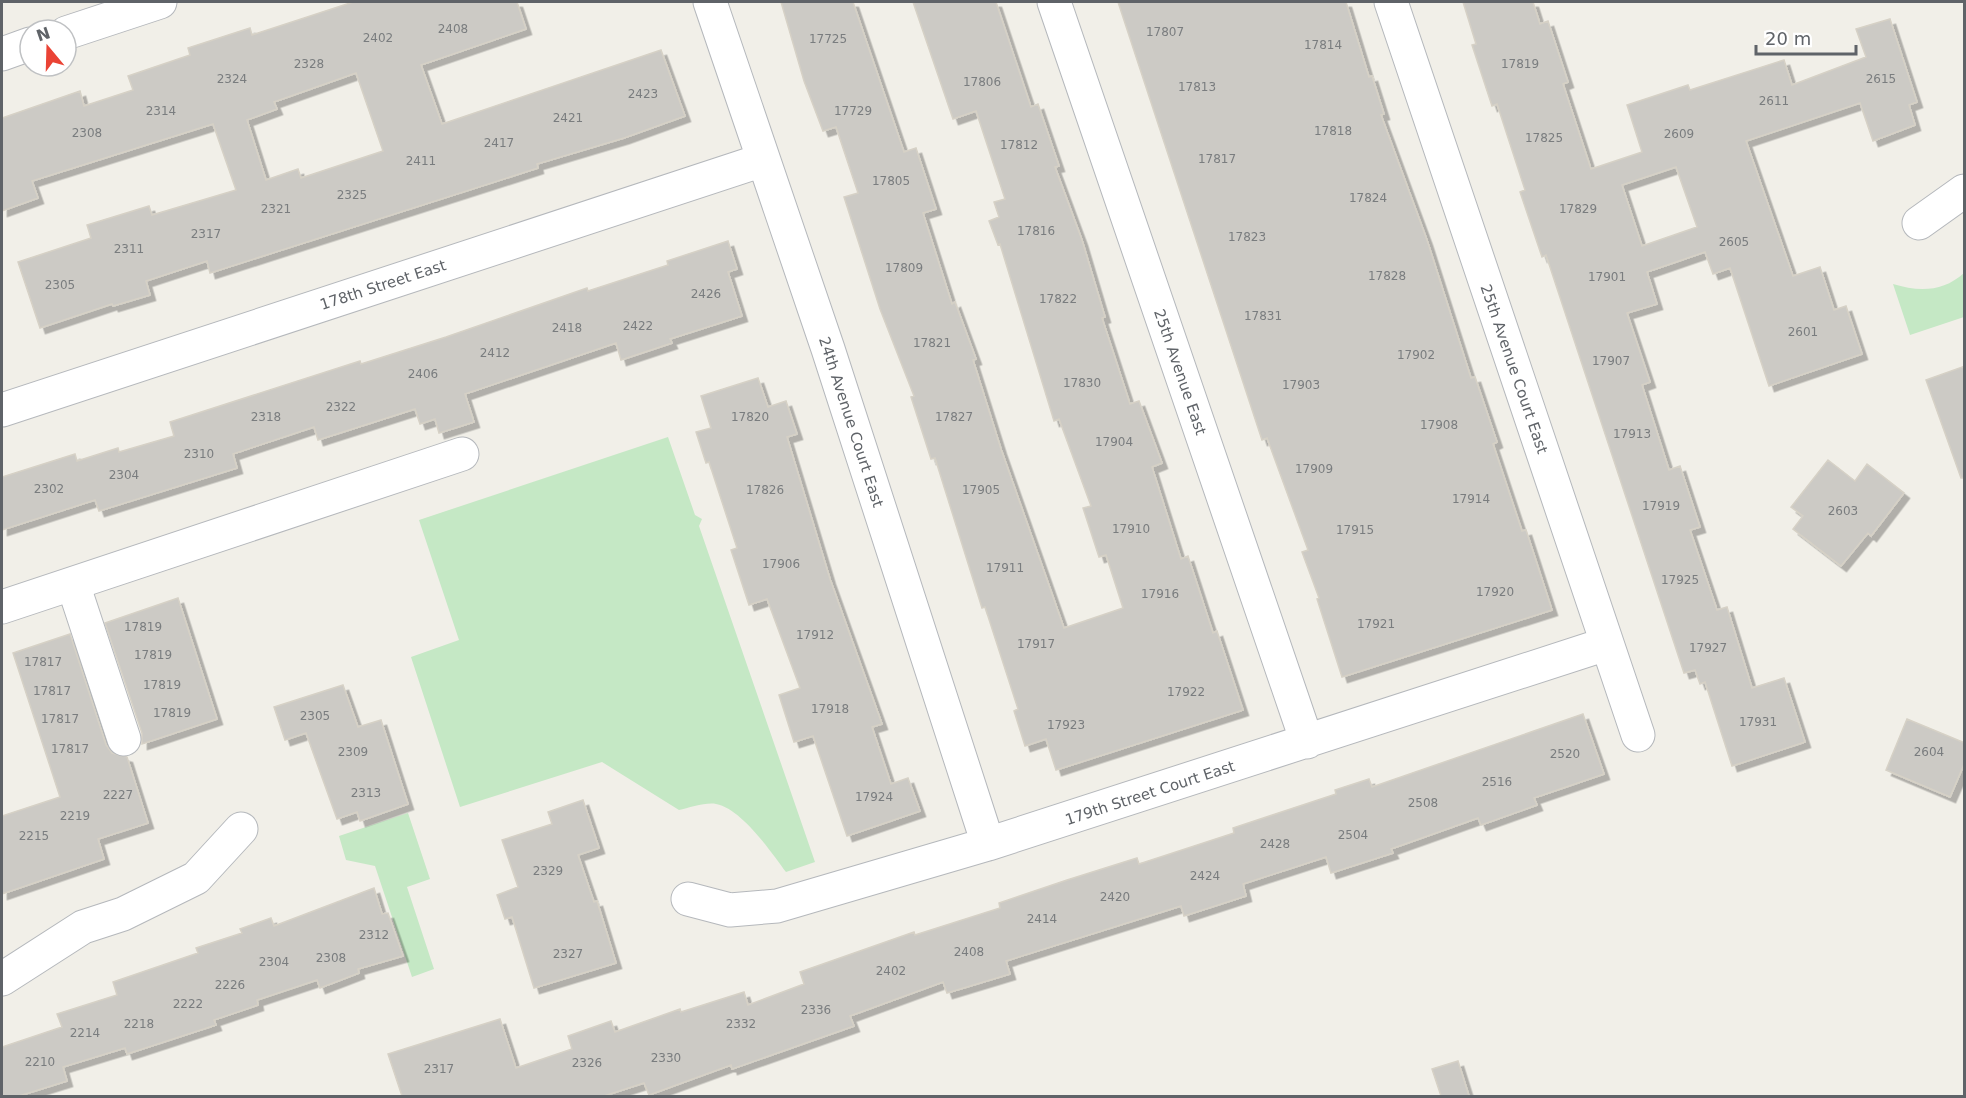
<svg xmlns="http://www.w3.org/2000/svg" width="1966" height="1098" font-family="'DejaVu Sans',sans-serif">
  <defs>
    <filter id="shadow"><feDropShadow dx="5.5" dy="5.5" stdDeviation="0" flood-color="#0004"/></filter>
  </defs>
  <rect width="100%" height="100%" fill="#f1efe8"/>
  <path fill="#c5e8c5" d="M1964,273V317L1910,335L1893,284C1919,292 1943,292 1964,273Z
    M668,437L695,515L702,519L699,526L815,862L786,872C771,852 742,809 716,804C706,802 689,808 679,810L602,762L460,807L411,657L459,640L419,520Z
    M408,813L430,879L407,887L434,969L412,977L375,866L346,860L339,836Z"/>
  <path fill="#cccac5" stroke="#d6d1c6" stroke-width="1.5" fill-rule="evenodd" filter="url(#shadow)" d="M353,2H517L526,29L421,65L442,124L661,50L685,116L624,138L537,164L538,168L210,273L207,261L146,281L150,295L113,306L112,304L40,328L18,262L91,238L87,225L149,206L152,215L236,190L213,124L32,181L38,198L2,211V118L80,91L84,106L133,90L128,76L190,55L188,48L250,28L252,35ZM356,73L383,151L301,178L298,169L266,180L247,120L277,109L274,102Z
    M781,2H853L904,152L916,148L936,209L923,213L952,304L955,302L976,359L973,360L1001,449L1064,628L1123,608L1106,555L1099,557L1083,508L1091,506L1059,419L1054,421L1000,244L998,245L989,221L999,217L994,202L1005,199L976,111L953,119L913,2H996L1031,107L1038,104L1059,166L1055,167L1082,240L1105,317L1102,318L1130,404L1139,401L1162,463L1152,467L1181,559L1188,556L1213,633L1217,631L1243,710L1056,770L1046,739L1025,746L1014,711L1018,709L985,607L982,608L935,458L931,459L911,397L914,396L880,309L844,197L858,193L836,127L823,131L804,81Z
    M1118,2H1346L1369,77L1372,76L1384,114L1381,115L1427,240L1471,378L1475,377L1497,442L1493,444L1522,531L1526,530L1552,610L1342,677L1317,599L1319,598L1302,552L1308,550L1267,438L1262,440Z
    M1463,2H1533L1540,24L1548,21L1568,82L1563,84L1591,169L1642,152L1627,105L1688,85L1690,90L1784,60L1792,85L1866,57L1856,29L1890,19L1917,102L1909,105L1915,125L1873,141L1860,103L1746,141L1793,276L1820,267L1834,310L1846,306L1862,354L1769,386L1730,268L1713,274L1705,252L1647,272L1657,304L1627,313L1650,382L1642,385L1669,470L1680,466L1700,527L1690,530L1717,610L1727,607L1752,688L1784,678L1805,742L1732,766L1705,682L1700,684L1695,670L1684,673L1546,255L1542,257L1520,192L1525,190L1497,104L1492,106L1472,45L1476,44ZM1676,167L1697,227L1642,246L1622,185Z
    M728,241L737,269L728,272L742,316L670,339L672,343L621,360L616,343L465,394L474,422L439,433L435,419L420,424L415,409L318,440L314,427L233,454L237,468L99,511L95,500L2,530V477L75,454L77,461L118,448L119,452L174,436L170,422L360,361L361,364L446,337L587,288L588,291L668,265L667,261Z
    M1965,366V478H1961L1926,380Z
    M758,378L768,407L786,401L797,434L787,437L830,579L882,724L872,727L891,784L908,778L920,811L847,836L813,736L794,742L779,695L800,688L767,599L749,605L731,550L737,548L709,462L706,463L696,432L711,428L701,396Z
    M1828,460L1855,481L1867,464L1904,493L1871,536L1868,533L1841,566L1793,529L1803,516L1791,507Z
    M178,598L217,719L142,744V733L105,623Z
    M70,634L106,745L112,753L127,757L148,823L98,839L104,859L2,894V816L60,797L13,653Z
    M343,685L358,727L381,720L408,804L360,821L357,812L337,819L306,733L285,740L274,707Z
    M1583,714L1604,774L1534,798L1537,805L1481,825L1478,818L1391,849L1393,853L1331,873L1326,857L1243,884L1246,896L1184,916L1181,906L1006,961L1010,974L947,993L943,982L850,1016L854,1026L732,1069L731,1065L649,1095L644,1083L604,1096H402L388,1054L500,1019L516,1068L572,1049L568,1036L611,1021L615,1032L680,1009L681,1012L744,992L748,1005L804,984L800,972L914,932L915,935L1000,908L999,903L1067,880L1137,858L1139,864L1234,833L1233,828L1336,794L1335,790L1369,779L1372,787Z
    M1907,719L1965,743V762L1950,797L1886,770Z
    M583,800L599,848L578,855L594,902L597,901L616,963L534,988L512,917L505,919L497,895L518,887L502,840L552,824L548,812Z
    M374,888L382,914L388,913L403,956L358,969L359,973L320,988L317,980L257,1000L258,1005L214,1020L216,1025L127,1054L125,1048L63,1067L67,1081L19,1096H2V1047L62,1027L57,1014L117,995L113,982L198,953L196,948L242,933L240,929L271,918L274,926Z
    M1458,1061L1469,1096H1441L1432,1069Z"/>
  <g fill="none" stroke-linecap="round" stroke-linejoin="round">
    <g stroke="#b5b8bc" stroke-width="35">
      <path id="minor" d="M710,2L828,349L988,844
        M1054,2L1307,742
        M1391,2L1638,735
        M66,33L160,2
        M2,54L30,44
        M1919,223L1964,191
        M2,410L763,160
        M73,584L124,739
        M2,607L462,454
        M688,899L730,910L777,906L988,844L1606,644
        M2,979L83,927L123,914L196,878L241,829"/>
    </g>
    <use href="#minor" stroke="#fff" stroke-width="33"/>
  </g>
  <g text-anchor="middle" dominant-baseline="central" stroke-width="4.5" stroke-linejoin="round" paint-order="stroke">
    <g font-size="12" fill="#7a7d7f">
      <text x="453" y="29">2408</text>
      <text x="1165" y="32">17807</text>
      <text x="378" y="38">2402</text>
      <text x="828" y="39">17725</text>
      <text x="1323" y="45">17814</text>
      <text x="309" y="64">2328</text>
      <text x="1520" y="64">17819</text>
      <text x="232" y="79">2324</text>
      <text x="1881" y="79">2615</text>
      <text x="982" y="82">17806</text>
      <text x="1197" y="87">17813</text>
      <text x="643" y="94">2423</text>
      <text x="1774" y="101">2611</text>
      <text x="161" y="111">2314</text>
      <text x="853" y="111">17729</text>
      <text x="568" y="118">2421</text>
      <text x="1333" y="131">17818</text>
      <text x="87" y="133">2308</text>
      <text x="1679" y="134">2609</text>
      <text x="1544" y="138">17825</text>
      <text x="499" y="143">2417</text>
      <text x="1019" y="145">17812</text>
      <text x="1217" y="159">17817</text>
      <text x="421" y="161">2411</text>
      <text x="891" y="181">17805</text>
      <text x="352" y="195">2325</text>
      <text x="1368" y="198">17824</text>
      <text x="276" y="209">2321</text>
      <text x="1578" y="209">17829</text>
      <text x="1036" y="231">17816</text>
      <text x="206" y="234">2317</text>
      <text x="1247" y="237">17823</text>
      <text x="1734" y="242">2605</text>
      <text x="129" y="249">2311</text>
      <text x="904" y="268">17809</text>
      <text x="1387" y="276">17828</text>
      <text x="1607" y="277">17901</text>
      <text x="60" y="285">2305</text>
      <text x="706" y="294">2426</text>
      <text x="1058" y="299">17822</text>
      <text x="1263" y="316">17831</text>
      <text x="638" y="326">2422</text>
      <text x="567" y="328">2418</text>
      <text x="1803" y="332">2601</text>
      <text x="932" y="343">17821</text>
      <text x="495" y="353">2412</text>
      <text x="1416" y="355">17902</text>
      <text x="1611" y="361">17907</text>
      <text x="423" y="374">2406</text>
      <text x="1082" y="383">17830</text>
      <text x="1301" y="385">17903</text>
      <text x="341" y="407">2322</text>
      <text x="266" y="417">2318</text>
      <text x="750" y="417">17820</text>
      <text x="954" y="417">17827</text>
      <text x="1439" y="425">17908</text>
      <text x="1632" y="434">17913</text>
      <text x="1114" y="442">17904</text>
      <text x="199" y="454">2310</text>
      <text x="1314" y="469">17909</text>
      <text x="124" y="475">2304</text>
      <text x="49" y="489">2302</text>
      <text x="765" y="490">17826</text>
      <text x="981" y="490">17905</text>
      <text x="1471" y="499">17914</text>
      <text x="1661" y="506">17919</text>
      <text x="1843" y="511">2603</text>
      <text x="1131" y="529">17910</text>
      <text x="1355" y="530">17915</text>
      <text x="781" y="564">17906</text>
      <text x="1005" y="568">17911</text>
      <text x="1680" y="580">17925</text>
      <text x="1495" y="592">17920</text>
      <text x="1160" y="594">17916</text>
      <text x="1376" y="624">17921</text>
      <text x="143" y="627">17819</text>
      <text x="815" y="635">17912</text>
      <text x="1036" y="644">17917</text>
      <text x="1708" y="648">17927</text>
      <text x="153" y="655">17819</text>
      <text x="43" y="662">17817</text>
      <text x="162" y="685">17819</text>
      <text x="52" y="691">17817</text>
      <text x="1186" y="692">17922</text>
      <text x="830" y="709">17918</text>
      <text x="172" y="713">17819</text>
      <text x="315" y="716">2305</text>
      <text x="60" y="719">17817</text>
      <text x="1758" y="722">17931</text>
      <text x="1066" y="725">17923</text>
      <text x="70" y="749">17817</text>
      <text x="353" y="752">2309</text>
      <text x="1929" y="752">2604</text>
      <text x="1565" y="754">2520</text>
      <text x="1497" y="782">2516</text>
      <text x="366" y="793">2313</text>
      <text x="118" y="795">2227</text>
      <text x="874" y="797">17924</text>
      <text x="1423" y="803">2508</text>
      <text x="75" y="816">2219</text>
      <text x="1353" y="835">2504</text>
      <text x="34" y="836">2215</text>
      <text x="1275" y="844">2428</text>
      <text x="548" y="871">2329</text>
      <text x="1205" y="876">2424</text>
      <text x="1115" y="897">2420</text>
      <text x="1042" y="919">2414</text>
      <text x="374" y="935">2312</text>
      <text x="969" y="952">2408</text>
      <text x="568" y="954">2327</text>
      <text x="331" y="958">2308</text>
      <text x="274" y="962">2304</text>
      <text x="891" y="971">2402</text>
      <text x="230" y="985">2226</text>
      <text x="188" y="1004">2222</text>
      <text x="816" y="1010">2336</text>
      <text x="139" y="1024">2218</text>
      <text x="741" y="1024">2332</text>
      <text x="85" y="1033">2214</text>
      <text x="666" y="1058">2330</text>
      <text x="40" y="1062">2210</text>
      <text x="587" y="1063">2326</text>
      <text x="439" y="1069">2317</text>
    </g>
    <g font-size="15" fill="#5f6368" stroke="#fff">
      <text transform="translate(383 285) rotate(-18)">178th Street East</text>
      <text transform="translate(1514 369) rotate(71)">25th Avenue Court East</text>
      <text transform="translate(1180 372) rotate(71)">25th Avenue East</text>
      <text transform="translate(851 422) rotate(72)">24th Avenue Court East</text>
      <text transform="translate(1150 793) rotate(-18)">179th Street Court East</text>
    </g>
  </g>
  <rect width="1966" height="1098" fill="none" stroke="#5f6368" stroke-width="6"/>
  <g transform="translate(48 48) rotate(341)"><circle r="28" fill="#ffffff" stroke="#bfc1c3" stroke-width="1.5"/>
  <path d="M0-4.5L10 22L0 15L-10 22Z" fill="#ea4335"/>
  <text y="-9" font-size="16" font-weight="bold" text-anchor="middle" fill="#5f6368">N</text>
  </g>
  <path d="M1756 45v9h100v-9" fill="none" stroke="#5f6368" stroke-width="3"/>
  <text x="1765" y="45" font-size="18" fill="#5f6368" stroke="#ffffff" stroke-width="4.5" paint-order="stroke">20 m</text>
</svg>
